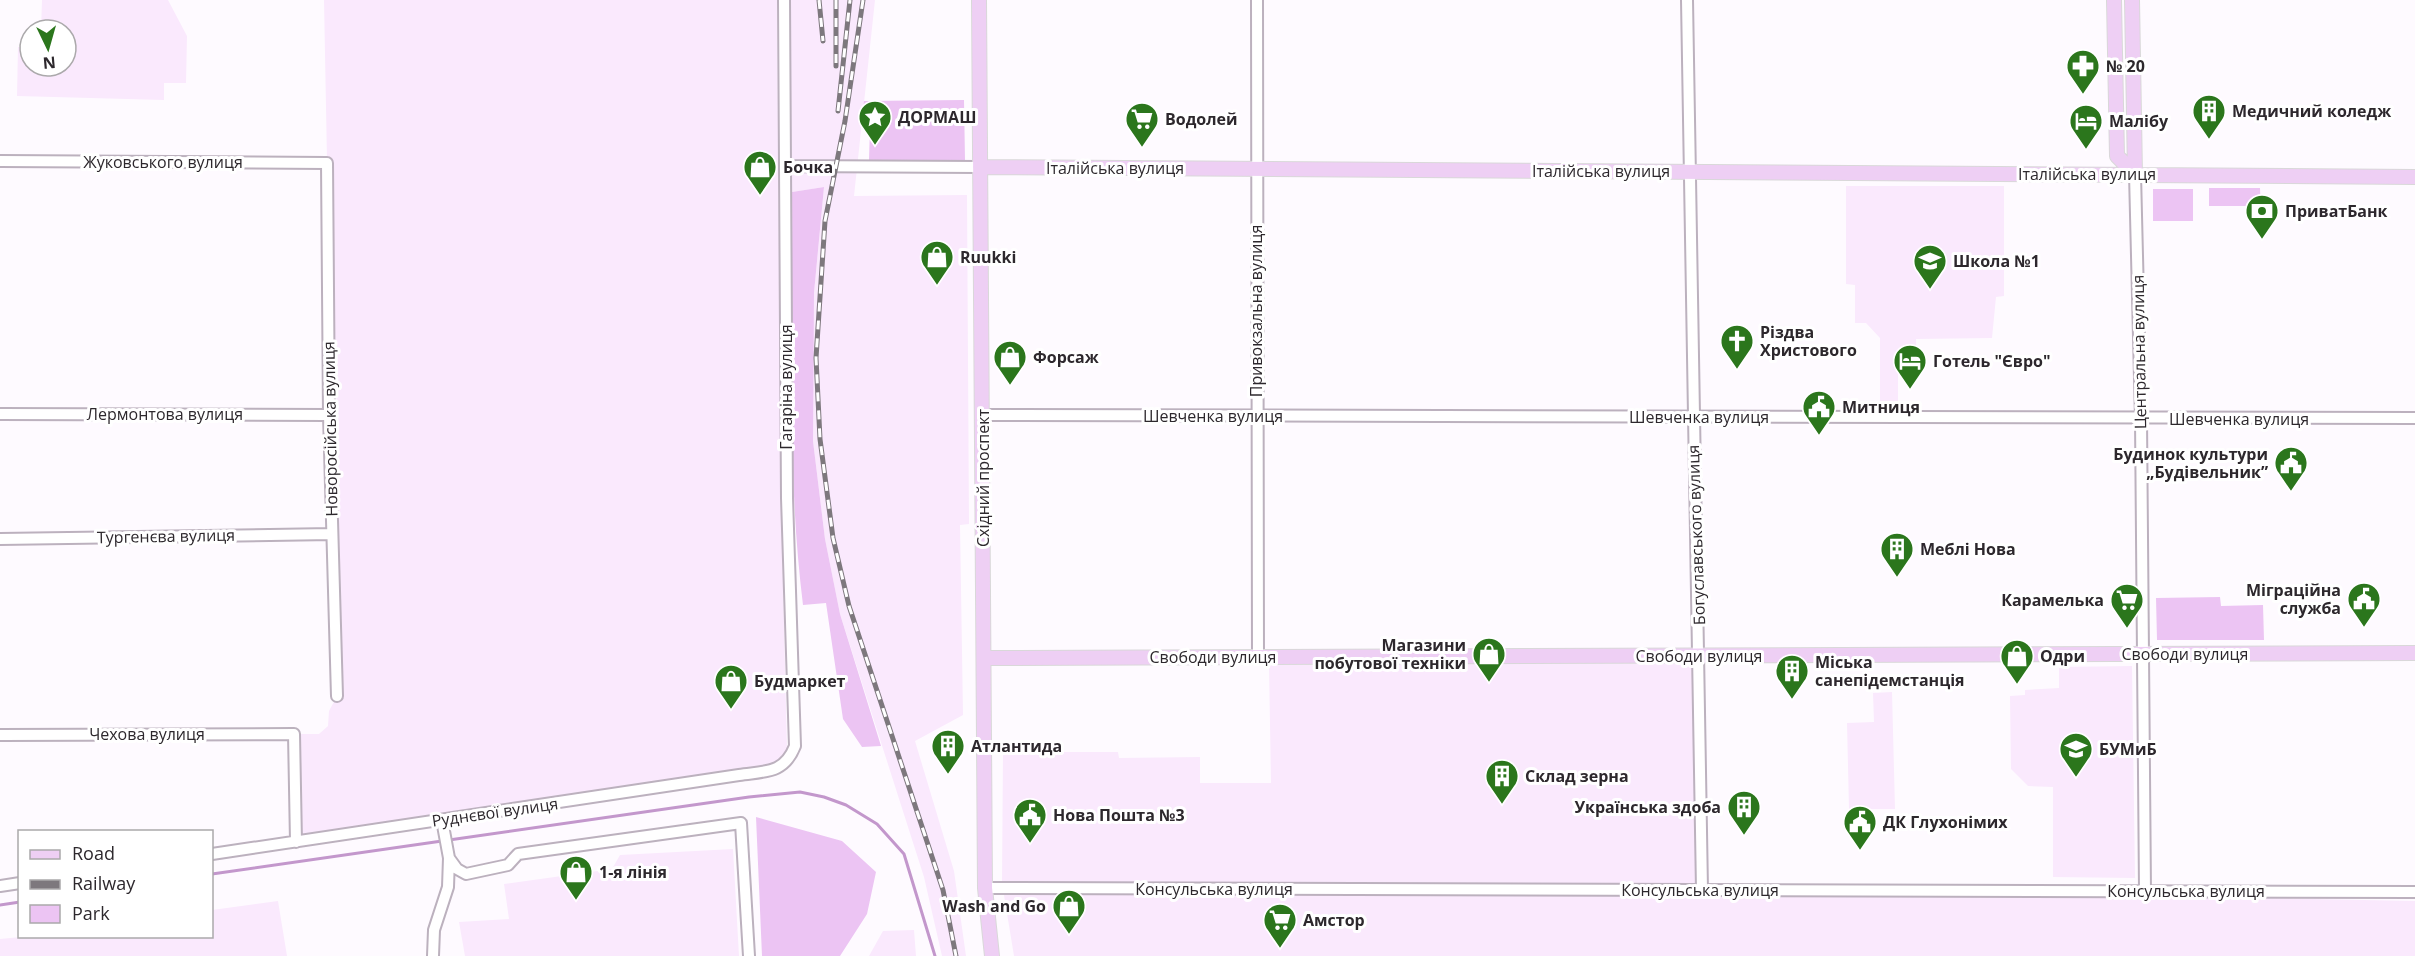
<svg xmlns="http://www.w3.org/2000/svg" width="2415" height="956" font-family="'Open Sans',sans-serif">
  <rect width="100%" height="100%" fill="#fefaff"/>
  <path fill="#fae9fd" d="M42,0H168L187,36L186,83H164V100L17,96L18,47H30V66H66V30H41Z
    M324,0H777L781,498L787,748L777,765L298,838L296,734H319L328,726L329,711L337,696Z
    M789,0H875L854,196L967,195L969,524L960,525L963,715L915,741L954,871L966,956H942L924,877L840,614L825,539L813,441L812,360L814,293L824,187L792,192Z
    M1846,186H2004V296L1996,297L1992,338L1916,339L1917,374L1898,375V403H1880V338L1866,323H1855V285L1846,284Z
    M1696,659L1700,895L2210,897L2415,901V956H1014L1002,883L1003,752H1118L1119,758L1200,757V783H1271L1269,665Z
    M2132,666L2135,878L2053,877V787L2028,786L2011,769L2010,696L2025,695V690L2059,688V667Z
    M1892,692L1895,809H1849L1847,723L1874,722L1873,693Z
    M733,849L739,956H465L459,922L509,919L504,884L612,869L620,855Z
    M278,901L287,956H0V939L21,937L212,936V910Z
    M914,930L916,956H869L883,931Z"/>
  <path fill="#ecc4f3" d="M964,100L965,160H869L870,127L862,115L864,101Z
    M824,187L814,293L813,441L825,539L840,614L881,746L862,747L843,719L826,603L803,605C786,468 793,329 792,192Z
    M2209,188H2260L2261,213H2255L2249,206H2209Z
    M2153,189H2193V221H2153Z
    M2220,597L2221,606L2263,605L2264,640H2157L2156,598Z
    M756,817L842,841L876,872L867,914L840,956H762Z"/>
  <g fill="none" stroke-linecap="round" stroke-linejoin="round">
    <path stroke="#c397cc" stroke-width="3" d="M449,840L749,797L800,792L824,797L846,805L877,824L904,854L935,956
      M212,874L442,841
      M0,905L20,902"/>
    <g stroke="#bcb1be" stroke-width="14">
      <path id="minor" d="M1257,0L1258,657
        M1687,0L1702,890
        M0,161L327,163L329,415L337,696
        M786,166L980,167
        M2135,174L2141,419L2145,891
        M0,414L329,415
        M983,415L2415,418
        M0,539L332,534
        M0,735L294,734L296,842
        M212,854L739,775C765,771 784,774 795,746L787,498L784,0
        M449,858L457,869L466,874L508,865L518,854L741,823L749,956
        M0,886L20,883
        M985,888L2415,892
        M433,956L434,930L448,887L449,858L442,820"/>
    </g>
    <g stroke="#d9d8d9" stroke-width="16">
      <path id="major" d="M979,0L985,888L992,956
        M2114,0L2117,156L2135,174
        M2132,0L2135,174
        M980,167L2415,177
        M984,658L2415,653"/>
    </g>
    <use href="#minor" stroke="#fff" stroke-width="10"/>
    <use href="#major" stroke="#eecff4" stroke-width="14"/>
    <g stroke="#7d787d" stroke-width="5">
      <path id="rail" d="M819,0L823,41
        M836,0V66
        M863,0L845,121L825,221L816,358L820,439L833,538L849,606L943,890L956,956
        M838,111L850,0"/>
    </g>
    <use href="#rail" stroke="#fff" stroke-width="3" stroke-dasharray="9" stroke-linecap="butt"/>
  </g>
  <defs>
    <g id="pharmacy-pin" transform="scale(1.725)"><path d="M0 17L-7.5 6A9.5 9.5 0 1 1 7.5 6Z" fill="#2b761c" stroke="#fff"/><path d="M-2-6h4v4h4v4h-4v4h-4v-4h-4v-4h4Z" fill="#fff"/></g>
    <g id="building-pin" transform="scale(1.725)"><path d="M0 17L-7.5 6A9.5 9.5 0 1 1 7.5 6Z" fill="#2b761c" stroke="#fff"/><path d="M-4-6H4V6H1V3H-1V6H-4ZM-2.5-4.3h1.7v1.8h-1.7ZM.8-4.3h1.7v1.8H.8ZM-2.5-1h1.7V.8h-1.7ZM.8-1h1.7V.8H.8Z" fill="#fff"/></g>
    <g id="sight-pin" transform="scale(1.725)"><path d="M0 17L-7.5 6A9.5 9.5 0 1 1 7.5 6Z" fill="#2b761c" stroke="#fff"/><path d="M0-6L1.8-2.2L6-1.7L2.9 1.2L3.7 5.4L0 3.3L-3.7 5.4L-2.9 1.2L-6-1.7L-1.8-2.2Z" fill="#fff"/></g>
    <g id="supermarket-pin" transform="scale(1.725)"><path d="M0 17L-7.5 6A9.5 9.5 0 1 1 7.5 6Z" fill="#2b761c" stroke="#fff"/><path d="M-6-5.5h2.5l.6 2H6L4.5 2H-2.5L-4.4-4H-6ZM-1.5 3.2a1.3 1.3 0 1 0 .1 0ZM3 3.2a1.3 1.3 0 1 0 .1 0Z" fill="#fff"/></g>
    <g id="hotel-pin" transform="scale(1.725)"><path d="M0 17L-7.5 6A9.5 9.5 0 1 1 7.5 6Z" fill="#2b761c" stroke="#fff"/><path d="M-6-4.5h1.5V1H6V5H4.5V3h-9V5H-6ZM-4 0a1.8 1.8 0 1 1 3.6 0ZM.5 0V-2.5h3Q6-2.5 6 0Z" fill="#fff"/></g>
    <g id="shop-pin" transform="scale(1.725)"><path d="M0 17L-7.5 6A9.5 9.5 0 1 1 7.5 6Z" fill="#2b761c" stroke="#fff"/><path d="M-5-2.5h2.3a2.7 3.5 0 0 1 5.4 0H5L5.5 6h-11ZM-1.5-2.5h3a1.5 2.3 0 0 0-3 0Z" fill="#fff"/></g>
    <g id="bank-pin" transform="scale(1.725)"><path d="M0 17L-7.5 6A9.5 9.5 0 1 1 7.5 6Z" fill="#2b761c" stroke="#fff"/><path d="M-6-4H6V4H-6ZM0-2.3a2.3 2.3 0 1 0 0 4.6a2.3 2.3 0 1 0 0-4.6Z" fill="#fff"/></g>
    <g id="school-pin" transform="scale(1.725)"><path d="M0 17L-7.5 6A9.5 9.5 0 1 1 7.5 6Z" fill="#2b761c" stroke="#fff"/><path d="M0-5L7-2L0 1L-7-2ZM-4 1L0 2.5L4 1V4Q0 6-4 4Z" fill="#fff"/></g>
    <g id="church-pin" transform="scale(1.725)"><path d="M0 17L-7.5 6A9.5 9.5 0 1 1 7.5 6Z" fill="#2b761c" stroke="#fff"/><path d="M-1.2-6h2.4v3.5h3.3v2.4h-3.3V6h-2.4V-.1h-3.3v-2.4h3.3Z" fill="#fff"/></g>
    <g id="civic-pin" transform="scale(1.725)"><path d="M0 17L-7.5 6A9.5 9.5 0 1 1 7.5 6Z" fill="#2b761c" stroke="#fff"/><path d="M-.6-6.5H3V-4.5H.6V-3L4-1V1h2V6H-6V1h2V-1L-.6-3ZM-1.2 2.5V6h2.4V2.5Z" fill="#fff"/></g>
    <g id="university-pin" transform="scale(1.725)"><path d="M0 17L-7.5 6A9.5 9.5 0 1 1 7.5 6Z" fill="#2b761c" stroke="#fff"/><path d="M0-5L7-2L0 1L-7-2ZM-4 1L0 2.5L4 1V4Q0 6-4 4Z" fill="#fff"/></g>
  </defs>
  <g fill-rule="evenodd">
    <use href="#pharmacy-pin" x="2083" y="66"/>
    <use href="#building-pin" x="2209" y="111"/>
    <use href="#sight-pin" x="875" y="117"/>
    <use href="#supermarket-pin" x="1142" y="119"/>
    <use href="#hotel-pin" x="2086" y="121"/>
    <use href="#shop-pin" x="760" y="167"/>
    <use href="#bank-pin" x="2262" y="211"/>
    <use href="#shop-pin" x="937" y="257"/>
    <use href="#school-pin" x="1930" y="261"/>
    <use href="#church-pin" x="1737" y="341"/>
    <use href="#shop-pin" x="1010" y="357"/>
    <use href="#hotel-pin" x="1910" y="361"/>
    <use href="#civic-pin" x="1819" y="407"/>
    <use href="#civic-pin" x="2291" y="463"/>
    <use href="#building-pin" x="1897" y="549"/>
    <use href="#civic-pin" x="2364" y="599"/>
    <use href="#supermarket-pin" x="2127" y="600"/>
    <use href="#shop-pin" x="1489" y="654"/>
    <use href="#shop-pin" x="2017" y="656"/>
    <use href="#building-pin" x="1792" y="671"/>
    <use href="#shop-pin" x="731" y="681"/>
    <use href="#building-pin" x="948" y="746"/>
    <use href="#university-pin" x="2076" y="749"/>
    <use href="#building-pin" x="1502" y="776"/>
    <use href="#building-pin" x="1744" y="807"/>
    <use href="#civic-pin" x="1030" y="815"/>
    <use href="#civic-pin" x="1860" y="822"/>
    <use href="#shop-pin" x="576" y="872"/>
    <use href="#shop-pin" x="1069" y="906"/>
    <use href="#supermarket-pin" x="1280" y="920"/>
  </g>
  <g text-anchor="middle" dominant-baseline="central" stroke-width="6" stroke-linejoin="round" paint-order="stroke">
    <g font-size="16" font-weight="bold" fill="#2d282d" stroke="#fff" text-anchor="start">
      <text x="2106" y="66">№ 20</text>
      <text x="2232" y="111">Медичний коледж</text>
      <text x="898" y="117">ДОРМАШ</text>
      <text x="1165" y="119">Водолей</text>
      <text x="2109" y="121">Малібу</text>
      <text x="783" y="167">Бочка</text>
      <text x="2285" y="211">ПриватБанк</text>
      <text x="960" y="257">Ruukki</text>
      <text x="1953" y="261">Школа №1</text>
      <text x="1760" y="332">Різдва<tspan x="1760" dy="18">Христового</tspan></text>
      <text x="1033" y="357">Форсаж</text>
      <text x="1933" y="361">Готель "Євро"</text>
      <text x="1842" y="407">Митниця</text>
      <text x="2268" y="454" text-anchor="end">Будинок культури<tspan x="2268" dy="18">„Будівельник”</tspan></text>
      <text x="1920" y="549">Меблі Нова</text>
      <text x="2341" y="590" text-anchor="end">Міграційна<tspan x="2341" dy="18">служба</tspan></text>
      <text x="2104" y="600" text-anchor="end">Карамелька</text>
      <text x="1466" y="645" text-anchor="end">Магазини<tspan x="1466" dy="18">побутової техніки</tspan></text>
      <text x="2040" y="656">Одри</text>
      <text x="1815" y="662">Міська<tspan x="1815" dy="18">санепідемстанція</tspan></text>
      <text x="754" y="681">Будмаркет</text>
      <text x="971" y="746">Атлантида</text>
      <text x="2099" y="749">БУМиБ</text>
      <text x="1525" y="776">Склад зерна</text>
      <text x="1721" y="807" text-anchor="end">Українська здоба</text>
      <text x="1053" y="815">Нова Пошта №3</text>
      <text x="1883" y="822">ДК Глухонімих</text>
      <text x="599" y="872">1-я лінія</text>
      <text x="1046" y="906" text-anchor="end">Wash and Go</text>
      <text x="1303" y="920">Амстор</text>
    </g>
    <g font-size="16" fill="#2d282d" stroke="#fff">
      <text x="163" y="162">Жуковського вулиця</text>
      <text x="1115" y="168">Італійська вулиця</text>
      <text x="1601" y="171">Італійська вулиця</text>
      <text x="2087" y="174">Італійська вулиця</text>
      <text transform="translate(1256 311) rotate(-90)">Привокзальна вулиця</text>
      <text transform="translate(2139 352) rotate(-91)">Центральна вулиця</text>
      <text transform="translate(786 387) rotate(-90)">Гагаріна вулиця</text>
      <text x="165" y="414">Лермонтова вулиця</text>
      <text x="1213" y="416">Шевченка вулиця</text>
      <text x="1699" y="417">Шевченка вулиця</text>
      <text x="2239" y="419">Шевченка вулиця</text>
      <text transform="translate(330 429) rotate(-91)">Новоросійська вулиця</text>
      <text transform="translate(983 478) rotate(-90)">Східний проспект</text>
      <text transform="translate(1696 535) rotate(-92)">Богуславського вулиця</text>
      <text transform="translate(166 536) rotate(-1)">Тургенєва вулиця</text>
      <text x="2185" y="654">Свободи вулиця</text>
      <text x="1699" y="656">Свободи вулиця</text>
      <text x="1213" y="657">Свободи вулиця</text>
      <text x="147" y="734">Чехова вулиця</text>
      <text transform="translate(495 812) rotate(-8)">Руднєвої вулиця</text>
      <text x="1214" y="889">Консульська вулиця</text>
      <text x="1700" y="890">Консульська вулиця</text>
      <text x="2186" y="891">Консульська вулиця</text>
    </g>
  </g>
  <rect x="18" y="830" width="195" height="108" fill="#ffffff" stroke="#aba9ab" stroke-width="1.5"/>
  <rect x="30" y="850" width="30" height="9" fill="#eecff4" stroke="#aba9ab" stroke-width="1.5"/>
  <text x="72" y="860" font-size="18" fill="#2d282d">Road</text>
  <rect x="30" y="880" width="30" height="9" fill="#7d787d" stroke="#aba9ab" stroke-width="1.5"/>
  <text x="72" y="890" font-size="18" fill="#2d282d">Railway</text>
  <rect x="30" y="905" width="30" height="18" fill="#ecc4f3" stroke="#aba9ab" stroke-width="1.5"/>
  <text x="72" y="920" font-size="18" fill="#2d282d">Park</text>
  <g transform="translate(48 48) rotate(175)"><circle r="28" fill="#ffffff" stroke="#aba9ab" stroke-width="1.5"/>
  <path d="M0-4.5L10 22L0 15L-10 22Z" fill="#2b761c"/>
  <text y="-9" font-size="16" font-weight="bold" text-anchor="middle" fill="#2d282d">N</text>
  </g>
</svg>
